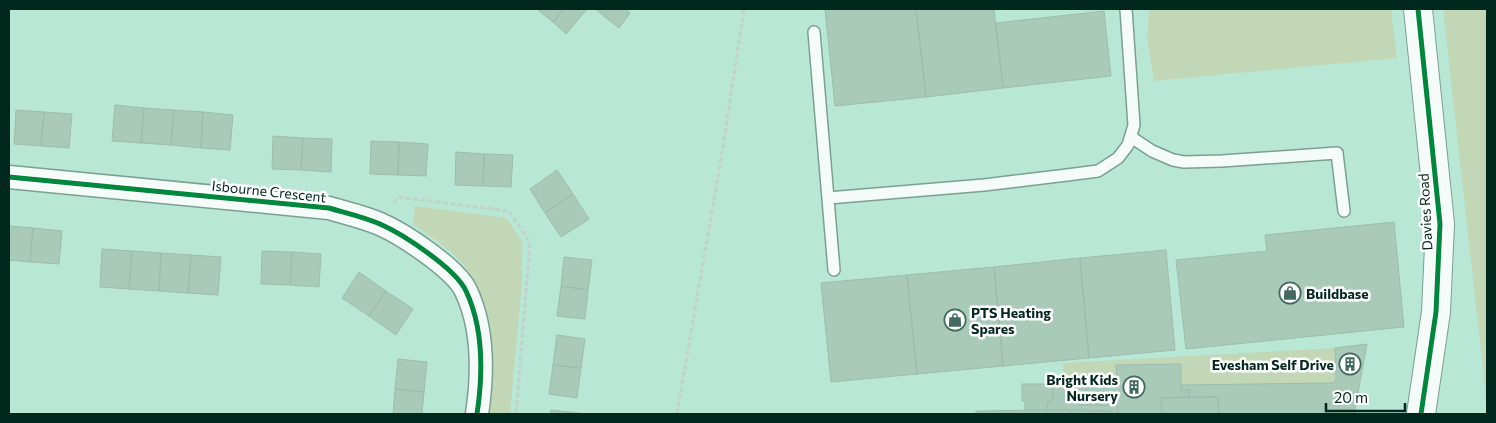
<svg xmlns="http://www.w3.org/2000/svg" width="1496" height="423" font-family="Commissioner,sans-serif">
  <rect width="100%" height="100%" fill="#b9e7d6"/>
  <path fill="#c1d7b5" d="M1149,9H1391L1397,58L1154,81L1147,38Z
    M1443,9H1487V414L1483,368Z
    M415,206L506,218L522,241V282L510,414H487C489,397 493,378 493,360C493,325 484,285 459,260C445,246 429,235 413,224Z
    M1335,348L1336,380L1333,383L1181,385V364L1116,365L1117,379L1085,378L1086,382L1064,383L1063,363Z"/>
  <path fill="#a9cab9" stroke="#9cbdac" d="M540,9H564L553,22L539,11Z
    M564,9H587L566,34L553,22Z
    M595,9H625L630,13L619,28Z
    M825,9H916L926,97L835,106Z
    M916,9H994L1003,88L926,97Z
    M1104,11L1111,76L1003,88L996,23Z
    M115,105L144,108L141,143L112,141Z
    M144,108L174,110L171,145L141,143Z
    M16,110L44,112L41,146L14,144Z
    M174,110L203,112L201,148L171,145Z
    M44,112L72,114L69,148L41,146Z
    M203,112L233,115L230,150L201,148Z
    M273,136L303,138L301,170L272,169Z
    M303,138L332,139L331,172L301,170Z
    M371,141L399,142L398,175L370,174Z
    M399,142L428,144L426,176L398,175Z
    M456,152L484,154L483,186L455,185Z
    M484,154L513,155L511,187L483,186Z
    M557,170L573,194L545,213L530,189Z
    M573,194L589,219L561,237L545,213Z
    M1394,222L1404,327L1186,349L1176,260L1267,251L1265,235Z
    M9,226L33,228L30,262L9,260Z
    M33,228L62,231L59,264L30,262Z
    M102,249L132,251L129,289L100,287Z
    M1166,250L1175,350L1089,358L1080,258Z
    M132,251L161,253L159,291L129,289Z
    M262,251L292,252L290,285L261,284Z
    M292,252L321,254L319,287L290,285Z
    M161,253L191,255L188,293L159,291Z
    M191,255L221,257L218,295L188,293Z
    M564,257L592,260L588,290L561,286Z
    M1080,258L1089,358L1003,366L994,267Z
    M994,267L1003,366L917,374L907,275Z
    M359,272L386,291L369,316L342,298Z
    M907,275L917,374L831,382L821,283Z
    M561,286L588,290L585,319L557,316Z
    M386,291L413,309L396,335L369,316Z
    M557,335L585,339L581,368L553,365Z
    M1367,344L1354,414H1219L1218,397H1189V390H1181V385L1333,383L1336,380L1335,348Z
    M398,359L427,362L424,392L395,389Z
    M1181,364V390H1189V397L1161,398L1162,414H1118L1117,405H1080V398L1087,397L1085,378L1117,379L1116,365Z
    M553,365L581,368L577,398L549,394Z
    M1086,382L1087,397L1080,398V405H1117L1118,414H1110V411L1048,410L1047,403L1053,399L1052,384Z
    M1022,384H1052L1053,399L1047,403L1048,410H1025V401H1022Z
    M395,389L424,392L422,414H393Z
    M1218,397L1219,414H1162L1161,398Z
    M551,410L579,413V414H550Z
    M1048,410V414H976V411Z
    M1048,410H1071V414H1048Z
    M1071,410L1110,411V414H1071Z"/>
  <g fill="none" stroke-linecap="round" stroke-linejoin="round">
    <g stroke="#7aa093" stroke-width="14">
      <path id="lane" d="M814,32L834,270
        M1131,137L1152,151L1173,160L1184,162L1222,161L1337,153L1344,211
        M828,198L984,185L1067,175L1098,171L1118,158L1128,145L1134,125L1126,9"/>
    </g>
    <g stroke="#7aa093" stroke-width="25">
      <path id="street" d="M9,177L329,208C346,213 364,217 380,224C403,234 456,269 466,291C484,329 483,374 477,414"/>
    </g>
    <g stroke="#7aa093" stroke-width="30">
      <path id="secondary" d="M1418,9L1440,224L1436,312L1421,414"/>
    </g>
    <path stroke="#c2d1cc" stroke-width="3" stroke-dasharray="5 2.5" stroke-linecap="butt" d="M394,203L398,197L509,211L530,243L516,414
      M677,414L723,147L744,9"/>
    <use href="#lane" stroke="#f4fbf9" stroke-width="11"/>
    <use href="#street" stroke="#f4fbf9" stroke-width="22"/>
    <use href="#secondary" stroke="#f4fbf9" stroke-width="28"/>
    <g stroke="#fff" stroke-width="8">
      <path id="cycleway" d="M1418,9L1440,224L1436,312L1421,414
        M9,177L329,208C346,213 364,217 380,224C403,234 456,269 466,291C484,329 483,374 477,414"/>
    </g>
    <use href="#cycleway" stroke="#00873e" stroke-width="5"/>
  </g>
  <defs>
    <g id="shop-ring" transform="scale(1.125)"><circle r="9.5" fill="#fff" stroke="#426a5e" stroke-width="1.5"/><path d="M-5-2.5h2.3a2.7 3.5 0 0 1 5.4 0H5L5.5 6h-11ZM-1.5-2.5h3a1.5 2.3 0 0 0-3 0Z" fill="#426a5e"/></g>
    <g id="building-ring" transform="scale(1.125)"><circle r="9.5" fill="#fff" stroke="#426a5e" stroke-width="1.5"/><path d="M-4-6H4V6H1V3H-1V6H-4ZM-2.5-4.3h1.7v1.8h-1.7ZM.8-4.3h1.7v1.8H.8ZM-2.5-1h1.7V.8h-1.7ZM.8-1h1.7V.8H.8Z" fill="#426a5e"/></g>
  </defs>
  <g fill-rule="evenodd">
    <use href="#shop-ring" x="1290" y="293"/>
    <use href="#shop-ring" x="955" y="320"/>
    <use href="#building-ring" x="1350" y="364"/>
    <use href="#building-ring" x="1134" y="387"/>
  </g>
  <g text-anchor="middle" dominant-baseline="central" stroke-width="5" stroke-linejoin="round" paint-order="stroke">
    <g font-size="14" fill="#02271d" stroke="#fff">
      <text transform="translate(269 191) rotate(6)">Isbourne Crescent</text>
      <text transform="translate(1425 212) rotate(-93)">Davies Road</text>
    </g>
    <g font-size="14" font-weight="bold" fill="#02271d" stroke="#fff" text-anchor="start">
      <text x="1306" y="293">Buildbase</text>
      <text x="971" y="312">PTS Heating<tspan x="971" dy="16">Spares</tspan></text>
      <text x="1334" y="364" text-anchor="end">Evesham Self Drive</text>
      <text x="1118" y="379" text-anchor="end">Bright Kids<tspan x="1118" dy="16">Nursery</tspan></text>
    </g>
  </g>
  <rect width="1496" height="423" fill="none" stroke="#02271d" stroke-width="20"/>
  <path d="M1326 403v8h79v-8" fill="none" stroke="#02271d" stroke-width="2.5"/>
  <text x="1334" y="403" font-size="15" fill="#02271d" stroke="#ffffff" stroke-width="4" paint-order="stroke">20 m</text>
</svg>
